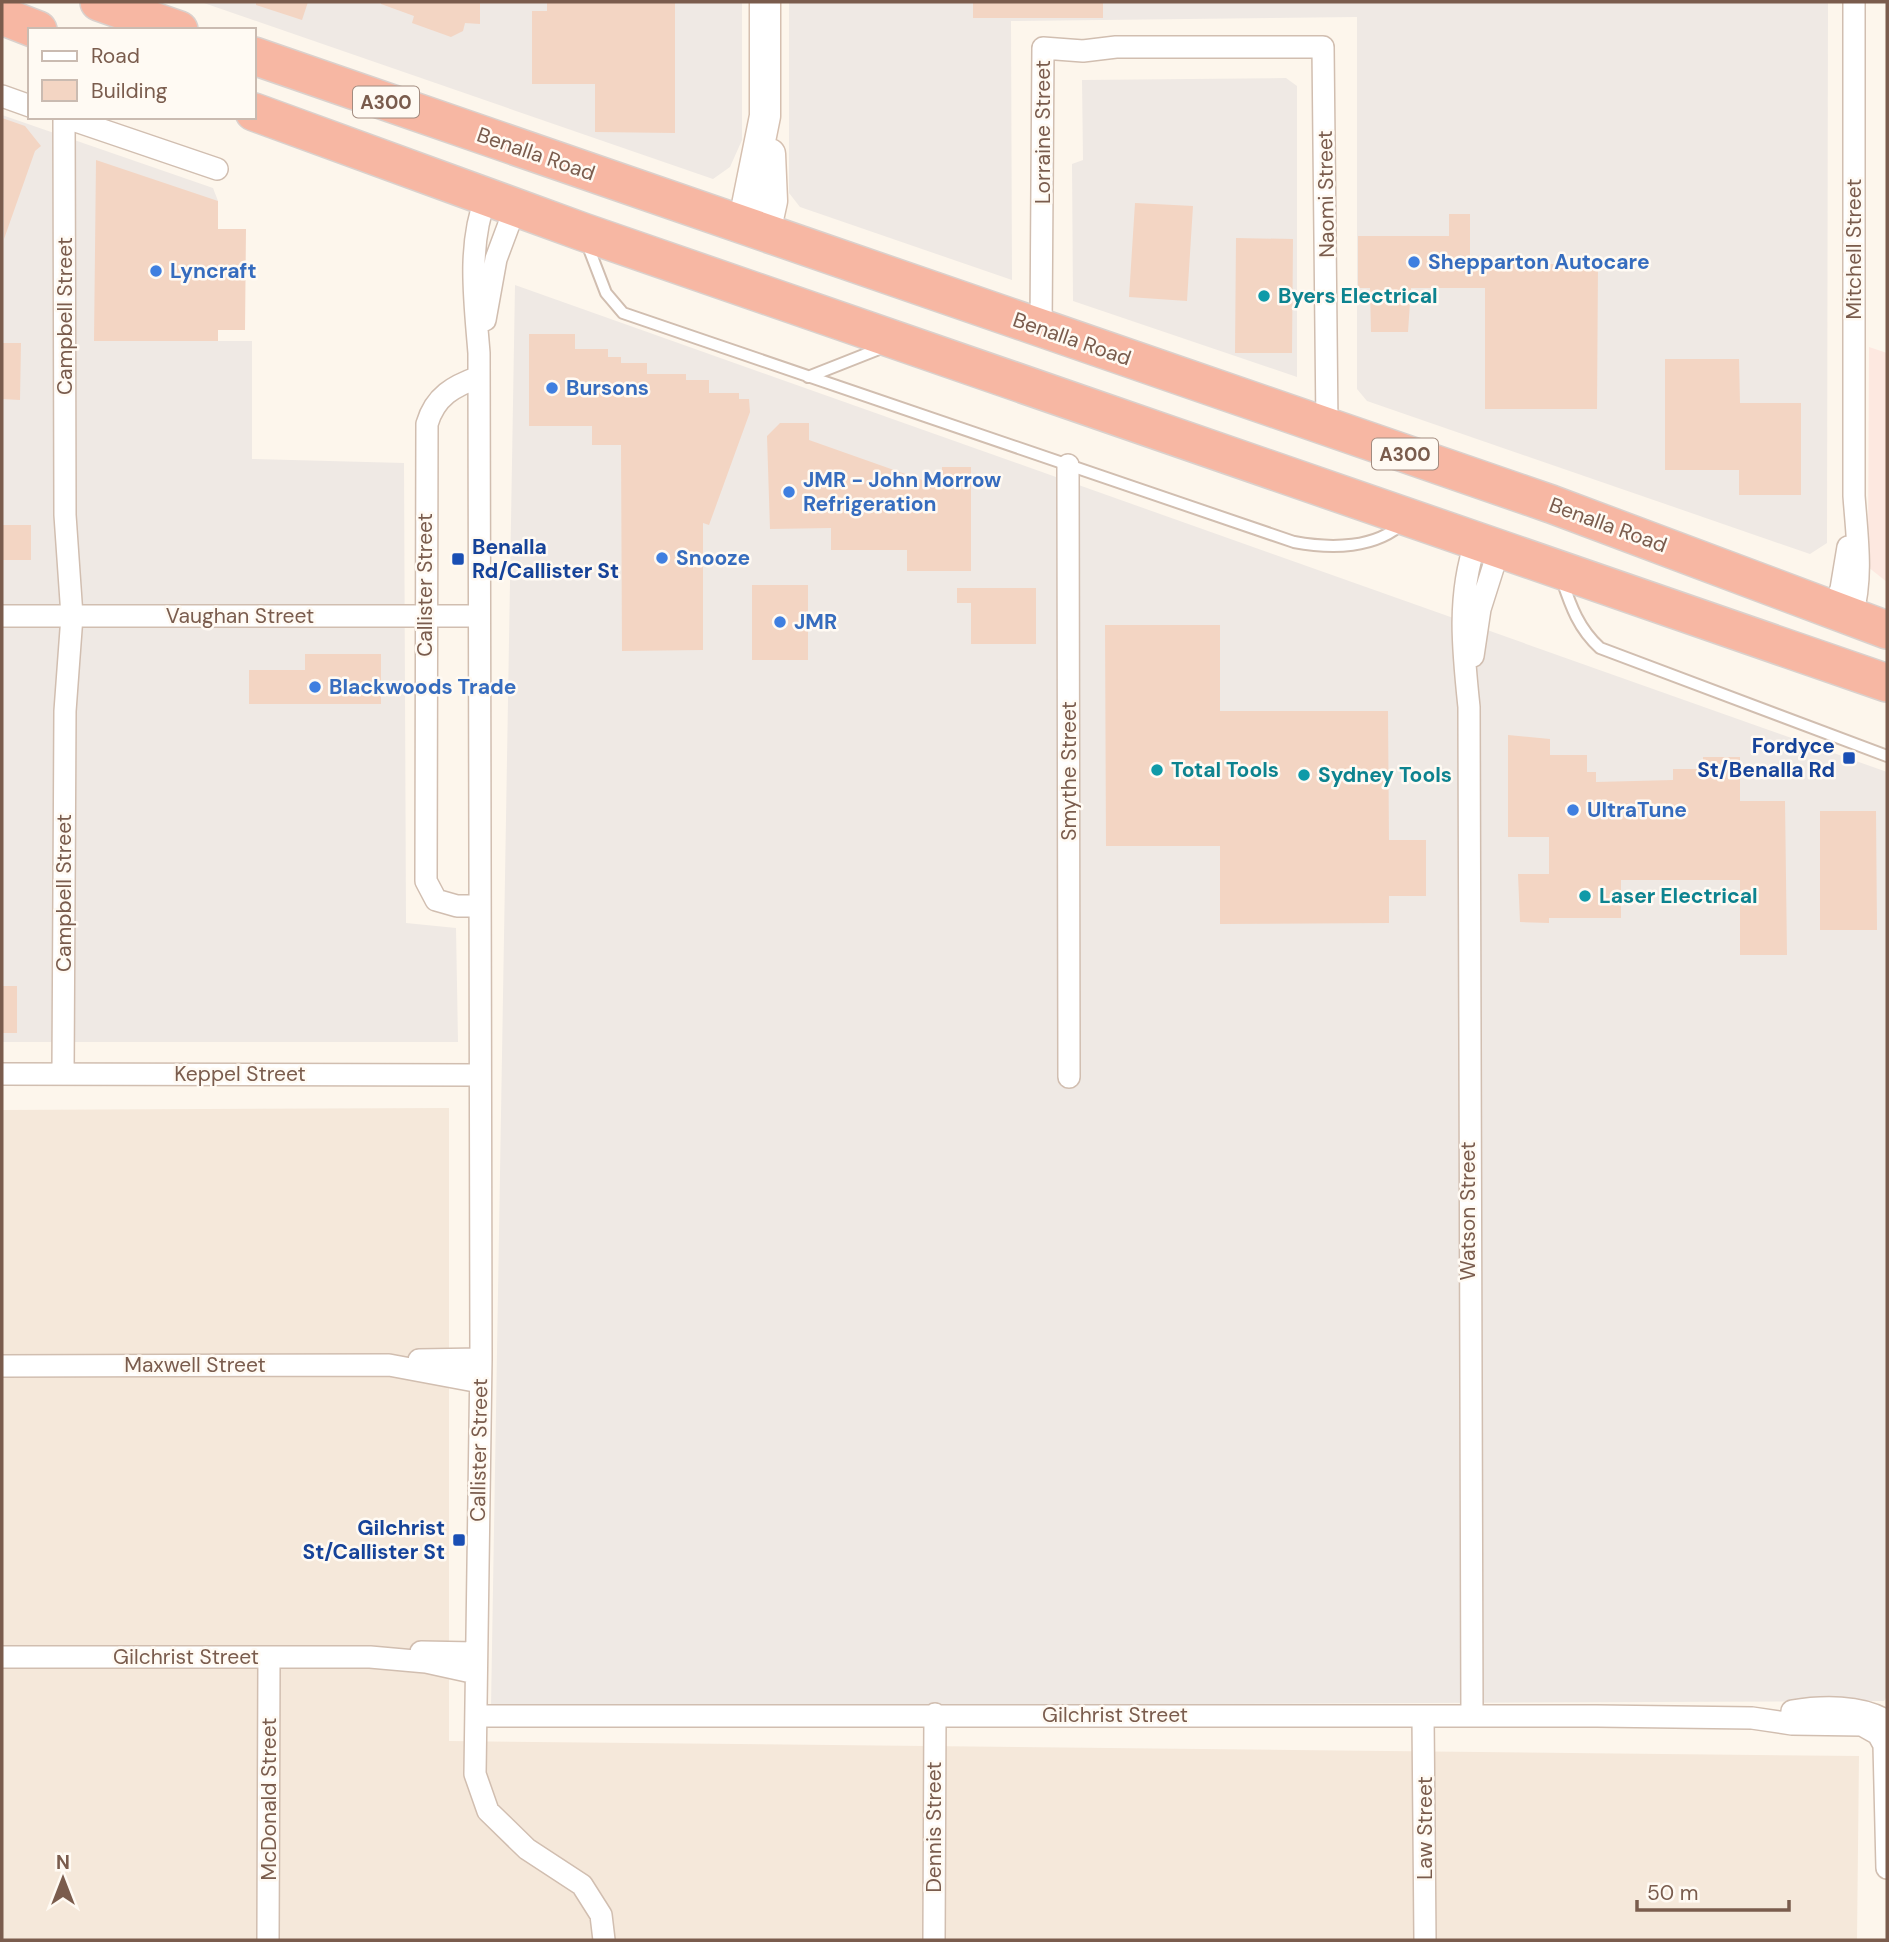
<svg xmlns="http://www.w3.org/2000/svg" width="1889" height="1942" font-family="'DM Sans',sans-serif">
  <rect width="100%" height="100%" fill="#fdf6ec"/>
  <path fill="#f5e8da" d="M449,1108V1741L1859,1756L1857,1940H2V1110Z"/>
  <path fill="#fde8e0" d="M1869,347L1887,353V582L1868,567Z"/>
  <path fill="#efe9e4" d="M201,2H742V140L730,167L713,179Z
    M789,2H1828L1827,543L1810,554L1367,401L1357,389V17L1011,21L1012,280L800,207L789,193Z
    M1286,78L1297,86V377L1073,301L1072,164L1083,160L1082,80Z
    M2,115L213,188L218,201V341H252V459L404,463L406,923L456,928L458,1042H2Z
    M515,285L1887,772V1696L1884,1701L491,1707Z"/>
  <path fill="#f3d5c3" d="M256,2H308L302,20L256,5Z
    M381,2H480V24L465,23L463,31L451,37L412,23L414,16L381,4Z
    M547,2H675V133L595,132V84H532V11H547Z
    M973,2H1103V18H973Z
    M2,118L25,126L41,146L35,151L4,239Z
    M96,160L218,201V229H246L245,330H218V341H94Z
    M1135,203L1193,206L1187,301L1129,297Z
    M1449,214H1470V264H1598L1597,409H1485V288H1411L1408,332H1371L1370,288H1358V236H1449Z
    M1236,238L1293,239L1292,353H1235Z
    M529,334H575V349H608V357H621V363H647V374H686V380H709V393H739V399H749L750,412L709,525L703,523V650L622,651L621,445H592V426H529Z
    M2,343H21L20,400L2,399Z
    M1665,359H1739L1740,403H1801V495H1739V470H1665Z
    M780,423H809V440L942,487V467H971V571H907V550H831V528L770,529L767,436Z
    M2,525H31V560H2Z
    M752,585H808V660H752Z
    M957,588H1036V644H971V603H957Z
    M1105,625H1220V711H1388L1389,840H1426V896H1389V923L1220,924V846H1106Z
    M305,654H381V704H249V670H305Z
    M1508,735L1550,739V755H1587V772H1596V782L1673,780V769H1703V757H1740V801H1785L1787,955H1740V880H1621V918H1549V923L1520,922L1518,874H1549V837H1508Z
    M1820,811H1876L1877,930H1820Z
    M2,986H17V1033H2Z"/>
  <g fill="none" stroke-linecap="round" stroke-linejoin="round">
    <g stroke="#d1beb0" stroke-width="14">
      <path id="lane" d="M586,241L606,293L623,313L1294,542C1331,549 1376,549 1404,522
        M808,377L884,347
        M1562,580C1571,607 1579,629 1600,648L1887,756"/>
    </g>
    <g stroke="#d1beb0" stroke-width="24">
      <path id="street" d="M2,96L30,106
        M64,117L217,169
        M486,197C467,246 475,302 479,353L481,1359L475,1774L488,1811L527,1849L582,1885L601,1915L604,1940
        M485,320L496,259L515,208
        M1041,328L1043,48L1083,51L1116,47H1323L1327,426
        M1068,465L1069,1077
        M1833,609L1841,589L1848,547
        M2,616H478
        M1852,616C1863,577 1857,537 1854,496V2
        M1473,656L1480,609L1499,549
        M479,906H457L436,900L426,881L427,424C435,396 454,386 479,377
        M2,1074L479,1075
        M63,1074L65,711L72,616L65,515L64,117
        M419,1360L481,1359
        M2,1366L389,1365L480,1382
        M421,1652L475,1653
        M2,1657H370L426,1662L476,1673
        M1792,1711C1822,1706 1861,1705 1887,1721
        M477,1716H1597L1752,1718L1792,1724L1862,1725L1878,1734L1884,1745L1887,1868
        M1423,1716L1425,1940
        M1472,1716L1469,707C1463,650 1457,596 1476,541
        M268,1940L269,1657
        M934,1940L935,1714"/>
    </g>
    <g stroke="#d6c0b0" stroke-width="33">
      <path id="secondary" d="M743,225L765,116V2
        M765,233L772,201L770,154"/>
    </g>
    <g stroke="#dad1cd" stroke-width="40">
      <path id="highway" d="M99,2L179,30
        M2,16L38,30
        M254,56L1551,504L1887,630
        M254,112L583,232L1887,683"/>
    </g>
    <use href="#lane" stroke="#fff" stroke-width="10"/>
    <use href="#street" stroke="#fff" stroke-width="21"/>
    <use href="#secondary" stroke="#fff" stroke-width="30"/>
    <use href="#highway" stroke="#f7b7a3" stroke-width="37"/>
  </g>
  <g fill="#3f7fe0" stroke="#fffaf3" stroke-width="2.5">
    <circle cx="1414" cy="262" r="7"/>
    <circle cx="156" cy="271" r="7"/>
    <circle cx="552" cy="388" r="7"/>
    <circle cx="789" cy="492" r="7"/>
    <circle cx="662" cy="558" r="7"/>
    <circle cx="780" cy="622" r="7"/>
    <circle cx="315" cy="687" r="7"/>
    <circle cx="1573" cy="810" r="7"/>
  </g>
  <g fill="#0f9aa8" stroke="#fffaf3" stroke-width="2.5">
    <circle cx="1264" cy="296" r="7"/>
    <circle cx="1157" cy="770" r="7"/>
    <circle cx="1304" cy="775" r="7"/>
    <circle cx="1585" cy="896" r="7"/>
  </g>
  <g fill="#1a4fb4" stroke="#fffaf3" stroke-width="2.5">
    <rect x="451" y="552" width="14" height="14" rx="3.5"/>
    <rect x="1842" y="751" width="14" height="14" rx="3.5"/>
    <rect x="452" y="1533" width="14" height="14" rx="3.5"/>
  </g>
  <g text-anchor="middle" dominant-baseline="central" stroke-width="5" stroke-linejoin="round" paint-order="stroke">
    <g fill="#fffaf3" stroke="#a28b7f" stroke-width="2">
      <rect x="353" y="86.5" width="66" height="31" rx="5"/>
      <rect x="1372" y="438.5" width="66" height="31" rx="5"/>
    </g>
    <g font-size="19" font-weight="bold" fill="#7a5c4d">
      <text x="386" y="102">A300</text>
      <text x="1405" y="454">A300</text>
    </g>
    <g font-size="21" fill="#7a5c4d" stroke="#fffaf3">
      <text transform="translate(1043 132) rotate(-90)">Lorraine Street</text>
      <text transform="translate(536 154) rotate(19)">Benalla Road</text>
      <text transform="translate(1326 194) rotate(-91)">Naomi Street</text>
      <text transform="translate(1854 249) rotate(-90)">Mitchell Street</text>
      <text transform="translate(65 316) rotate(-90)">Campbell Street</text>
      <text transform="translate(1072 339) rotate(19)">Benalla Road</text>
      <text transform="translate(1608 525) rotate(20)">Benalla Road</text>
      <text transform="translate(425 585) rotate(-90)">Callister Street</text>
      <text x="240" y="616">Vaughan Street</text>
      <text transform="translate(1069 771) rotate(-90)">Smythe Street</text>
      <text transform="translate(64 893) rotate(-90)">Campbell Street</text>
      <text x="240" y="1074">Keppel Street</text>
      <text transform="translate(1468 1211) rotate(-90)">Watson Street</text>
      <text x="195" y="1365">Maxwell Street</text>
      <text transform="translate(479 1450) rotate(-89)">Callister Street</text>
      <text x="186" y="1657">Gilchrist Street</text>
      <text x="1115" y="1715">Gilchrist Street</text>
      <text transform="translate(269 1799) rotate(-90)">McDonald Street</text>
      <text transform="translate(934 1827) rotate(-90)">Dennis Street</text>
      <text transform="translate(1425 1828) rotate(-90)">Law Street</text>
    </g>
    <g font-size="21" font-weight="bold" fill="#366cbe" stroke="#fffaf3" text-anchor="start">
      <text x="1428" y="262">Shepparton Autocare</text>
      <text x="170" y="271">Lyncraft</text>
      <text x="566" y="388">Bursons</text>
      <text x="803" y="480">JMR - John Morrow<tspan x="803" dy="24">Refrigeration</tspan></text>
      <text x="676" y="558">Snooze</text>
      <text x="794" y="622">JMR</text>
      <text x="329" y="687">Blackwoods Trade</text>
      <text x="1587" y="810">UltraTune</text>
    </g>
    <g font-size="21" font-weight="bold" fill="#0d838f" stroke="#fffaf3" text-anchor="start">
      <text x="1278" y="296">Byers Electrical</text>
      <text x="1171" y="770">Total Tools</text>
      <text x="1318" y="775">Sydney Tools</text>
      <text x="1599" y="896">Laser Electrical</text>
    </g>
    <g font-size="21" font-weight="bold" fill="#164399" stroke="#fffaf3" text-anchor="end">
      <text x="472" y="547" text-anchor="start">Benalla<tspan x="472" dy="24">Rd/Callister St</tspan></text>
      <text x="1835" y="746">Fordyce<tspan x="1835" dy="24">St/Benalla Rd</tspan></text>
      <text x="445" y="1528">Gilchrist<tspan x="445" dy="24">St/Callister St</tspan></text>
    </g>
  </g>
  <rect width="1889" height="1942" fill="none" stroke="#7a5c4d" stroke-width="7"/>
  <rect x="28" y="28" width="228" height="91" fill="#fffaf3" stroke="#cabbb1" stroke-width="2"/>
  <rect x="42" y="51" width="35" height="10" fill="#ffffff" stroke="#cabbb1" stroke-width="2"/>
  <text x="91" y="63" font-size="21" fill="#7a5c4d">Road</text>
  <rect x="42" y="80" width="35" height="21" fill="#f3d5c3" stroke="#cabbb1" stroke-width="2"/>
  <text x="91" y="98" font-size="21" fill="#7a5c4d">Building</text>
  <g transform="translate(63 1879)" stroke="#fffaf3" stroke-width="5" paint-order="stroke">
  <path d="M0-5L12 26L0 18L-12 26Z" fill="#7a5c4d"/>
  <text y="-10" font-size="19" font-weight="bold" text-anchor="middle" fill="#7a5c4d">N</text>
  </g>
  <path d="M1637 1900v10h152v-10" fill="none" stroke="#7a5c4d" stroke-width="3.5"/>
  <text x="1647" y="1900" font-size="21" fill="#7a5c4d" stroke="#fffaf3" stroke-width="5" paint-order="stroke">50 m</text>
</svg>
